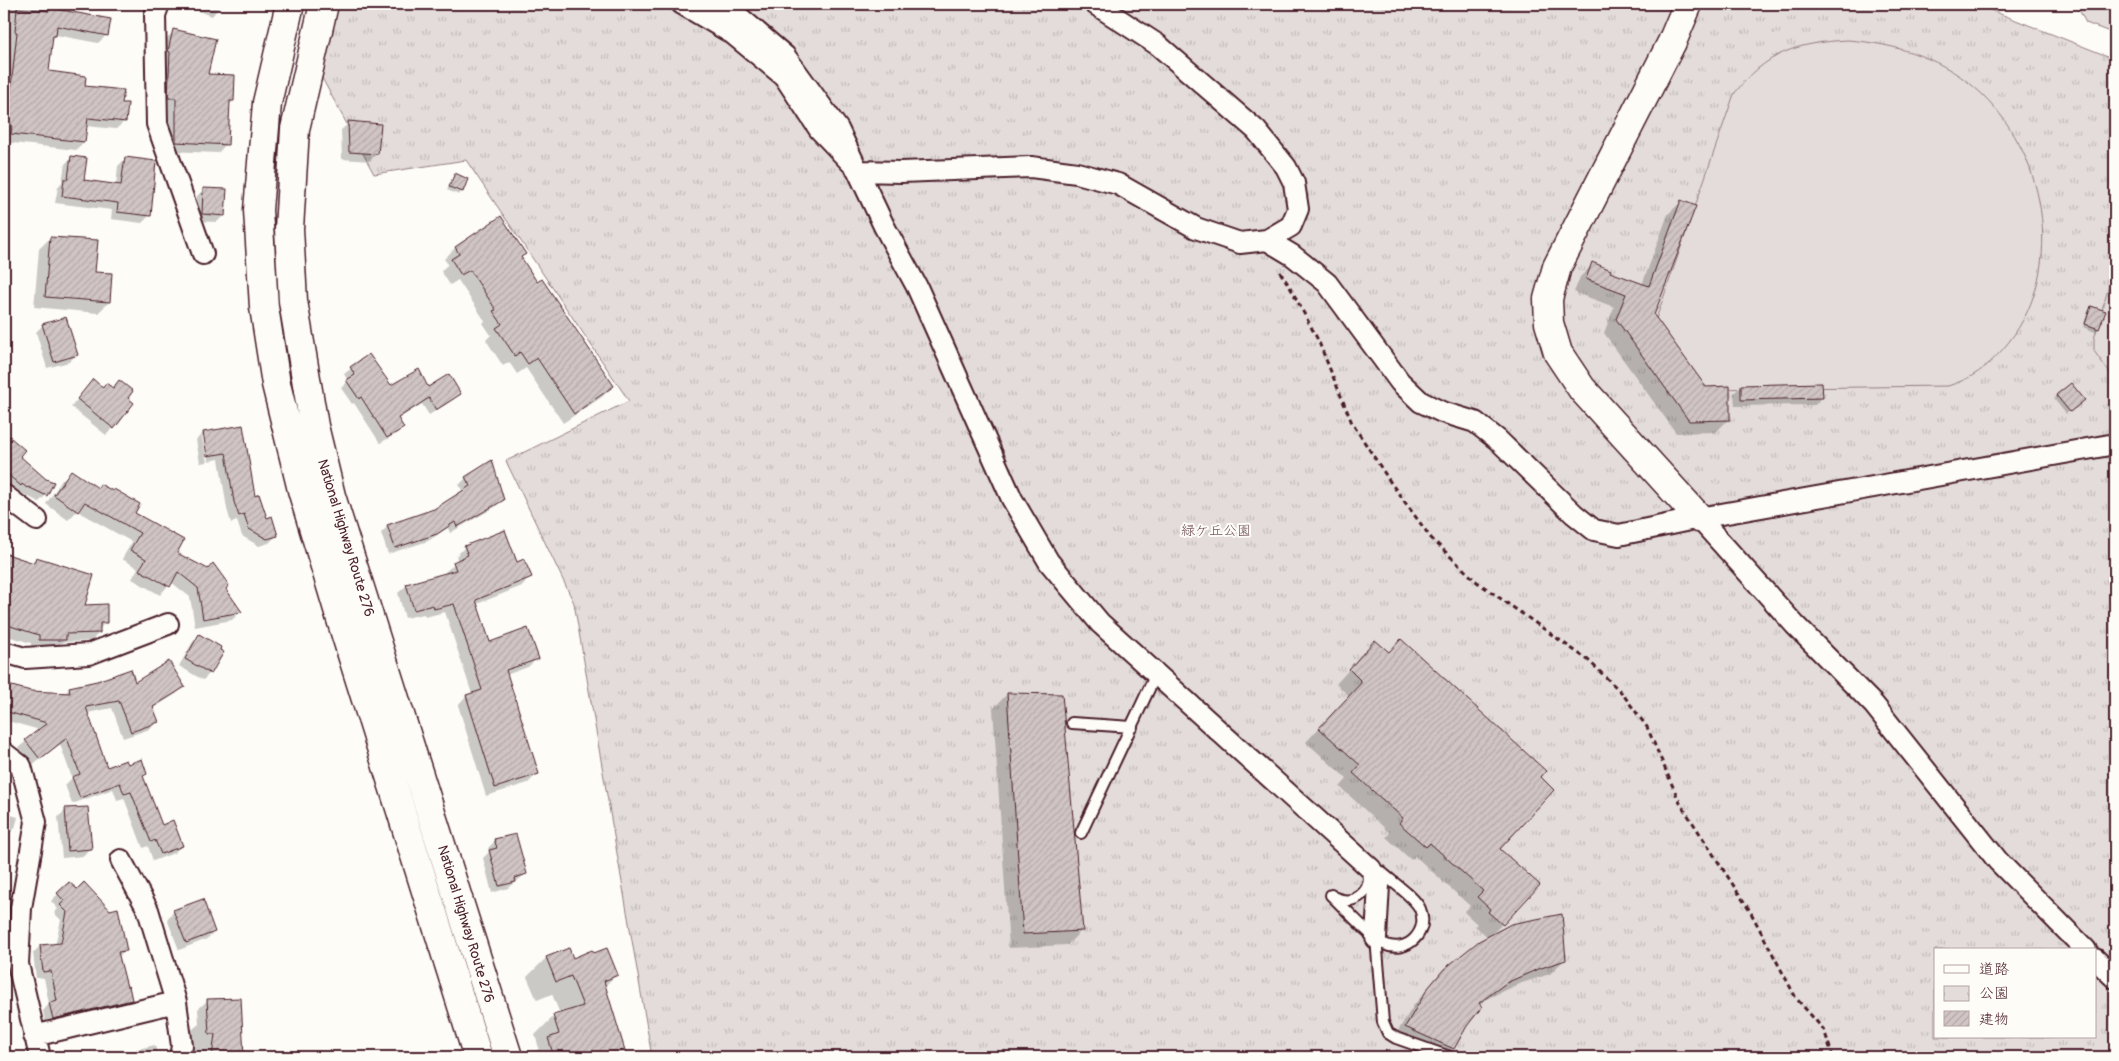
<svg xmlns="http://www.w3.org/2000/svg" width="2119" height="1061" font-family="Pangolin,'Klee One',sans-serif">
  <defs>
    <pattern id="park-tufts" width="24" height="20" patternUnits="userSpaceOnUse" patternTransform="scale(1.25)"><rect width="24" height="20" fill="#e3dcda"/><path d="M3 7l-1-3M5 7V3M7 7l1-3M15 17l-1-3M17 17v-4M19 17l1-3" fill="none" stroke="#c4bcbb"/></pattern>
    <pattern id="building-hatch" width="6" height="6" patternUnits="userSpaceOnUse" patternTransform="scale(1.25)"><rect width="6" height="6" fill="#d0c5c4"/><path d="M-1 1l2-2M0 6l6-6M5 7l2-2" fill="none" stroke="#b4a9a9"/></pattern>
  </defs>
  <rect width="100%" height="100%" fill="#fdfcf7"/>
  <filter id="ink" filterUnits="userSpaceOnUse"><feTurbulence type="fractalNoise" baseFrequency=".02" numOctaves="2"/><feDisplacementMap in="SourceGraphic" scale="10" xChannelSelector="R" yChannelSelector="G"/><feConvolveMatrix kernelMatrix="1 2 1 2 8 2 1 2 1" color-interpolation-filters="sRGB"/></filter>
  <g filter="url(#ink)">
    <path fill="url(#park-tufts)" stroke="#967e82" fill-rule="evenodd" d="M333,4H1975L2115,59V1057H652L574,603L506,461L629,401L466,160L374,174L316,67ZM1935,950H2095V1037H1935Z"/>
    <path fill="#e3dcda" stroke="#967e82" d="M2076,4H2115V34L2086,23Z
      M1848,40C1898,44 1945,59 1982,94C2049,159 2067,276 2003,349C1986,368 1973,378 1948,386L1702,389L1656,319L1734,94C1767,52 1796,43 1848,40Z
      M2115,264V380L2094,351V339Z"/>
    <path fill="#0003" d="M11,4H58L57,10L107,35L98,43L56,35L52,39L48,72L121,104L125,121L116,129L86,126L84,142L76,150L4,142V96L10,40H8Z
      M178,4H222L212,16Z
      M173,32L206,75L233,101L229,105L226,144L218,153L168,151V107L160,106L164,41Z
      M349,123L377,153L370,161L342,159L341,130Z
      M72,157L82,181L116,186L118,166L125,159L149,216L142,223L111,219L112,210L55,203L58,187L62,182L65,164Z
      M455,175L462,191L459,195L447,190Z
      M204,189L224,215L217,222L195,221L197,196Z
      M1681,202L1653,315L1729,419L1716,432L1676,433L1604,333L1614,307L1574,292L1580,277L1593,264L1609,273L1642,285L1668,214Z
      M501,218L520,258L537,284L613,386L602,397L563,423L526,368L517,374L509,362L503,366L486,340L491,335L483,323L485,321L458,280L450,285L441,271L448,264L444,259L455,248Z
      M50,238L93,273L109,302L98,313L34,307L39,249Z
      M2092,308L2098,329L2095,332L2083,327L2088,311Z
      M43,325L76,355L69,362L47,368L36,332Z
      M369,355L390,387L460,393L453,400L429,415L422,404L398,419L402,428L396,434L380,443L354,403L352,404L341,388L348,381L344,374Z
      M93,381L102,389H112L119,382L126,398L113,428L106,435L71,407Z
      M1741,386L1822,397L1815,405L1735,406L1734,393Z
      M2057,396L2080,403L2066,414L2054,399Z
      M242,426L254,497L276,536L269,543L259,546L242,536L237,521L231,523L227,509L219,459L209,461L205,437H202L207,462L200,463L196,440L203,433Z
      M4,433L23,450L18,456L46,495L39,502L15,490L13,492L4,483Z
      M71,472L97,489L100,486L133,513L175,553L224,589L240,612L232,620L195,627L190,597L171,582L160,595L132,579L138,568L122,559L132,542L77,511L68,520L46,504L62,480Z
      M466,478L502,500L495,507L450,533L448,528L428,541L388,554L381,533L388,526L434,510L463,492L459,485Z
      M465,547L516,564L530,577L522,586L477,604L489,644L537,658L528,667L506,675L537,774L528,783L486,796L458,705L466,696L472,694L445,612L425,617L424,614L405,618L398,593L407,585L446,574L445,572L458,561L456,556Z
      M4,555L31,563L36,558L84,606L106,622L99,629V633L91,641L62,642L56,648H31V643L4,635Z
      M199,636L210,673L203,680L179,666L192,643Z
      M1361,656L1539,777L1498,849L1502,924L1491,935L1564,960L1550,974L1522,983L1490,997L1479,1005L1453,1048L1444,1057H1426L1391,1042L1414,1005L1430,986L1445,970L1488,937L1475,926L1477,924L1464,912L1470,906L1415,856L1411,860L1386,837L1390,833L1340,787L1347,779L1306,742L1349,696L1336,684Z
      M134,683L184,687L176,694L152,709L157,722L150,729L123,738L112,708L87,713L106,768L127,766L146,774L142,777L161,826L181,846L174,853L153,861L148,846L143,848L124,798L117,800L113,789L72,804L65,785L72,778L60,744L32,766L18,748L40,730L4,720V685L31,692L64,694L70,688Z
      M1007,694L1082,930L1067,945L1009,948L993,709Z
      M66,810L90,848L83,856L62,858L58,817Z
      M4,813L18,817L15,828L7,837L4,836Z
      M495,841L526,874L508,888L492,893L483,858L489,852L488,848Z
      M69,883L125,950L118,957L126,988L131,1000L124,1007L46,1026L43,1011L49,1004L44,978H36L33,953L40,946L55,945L61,920L54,913L58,909L51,901Z
      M174,911L214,932L207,939L179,950L167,919Z
      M546,958L572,960L616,975L604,987L626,1057H530L539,1048L535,1035L554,1016L560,1014L552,994L537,1000L527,977Z
      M240,999L242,1057H189L188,1033L199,1024L198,1009L208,1000Z
      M155,1045L158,1057H109L116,1054Z"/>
    <path fill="url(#building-hatch)" stroke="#4a1f2b" d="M17,8L49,11L50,8L111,19L108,36L57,26L56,36H53L49,71L86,76L85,86L124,90L122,103H128L126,122L88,118L85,142L11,134L12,125L7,124L17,32H15Z
      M173,29L216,39L208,74L235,75L234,101H230L228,145L176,142V98H168L170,52L168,51Z
      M348,121L381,124L378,154L349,152Z
      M71,156L87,158L84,180L121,185L125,157L156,161L151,216L117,212L118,203L62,196L64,179H68Z
      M455,173L468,179L463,192L449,187Z
      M203,188L227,189L225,216L202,214Z
      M1681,200L1696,206L1654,315L1706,387L1730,386V420L1689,421L1616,319L1626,294L1586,279L1592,262L1611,270L1610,272L1649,286Z
      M501,216L526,254L521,257L537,282L542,279L614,386L574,414L537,358L528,364L520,352L515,356L496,328L502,324L493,311L496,310L470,270L461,275L451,259L459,254L455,247Z
      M50,237L98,240L95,272L112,273L110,302L45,297Z
      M2091,306L2106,311L2099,329L2085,324Z
      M66,317L78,355L54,362L42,324Z
      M369,354L391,385L419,369L428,387L449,374L461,394L436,410L429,398L398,418L404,428L387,438L361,397L359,399L346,380L355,375L350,367Z
      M93,379L103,388L106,383L113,388L119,380L133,391L128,398L134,403L114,429L77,399Z
      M1822,383L1823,398L1741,400V385Z
      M2071,383L2085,400L2070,412L2056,395Z
      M243,425L255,496L259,494L267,518L272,516L278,536L267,539L249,529L244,514L239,516L234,502L226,453L207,456L203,432Z
      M4,432L25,450L20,456L46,479L54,482L47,496L28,487L27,488L22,484L21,486L5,472L4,474Z
      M492,460L504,500L457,527L455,522L437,534L395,548L387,525L434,509L470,486L465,477Z
      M71,470L98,488L100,484L113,491L114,489L140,504L135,513L184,540L177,553L208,569L213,563L229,585L226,589L242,612L203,619L198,588L178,572L170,587L139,570L146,559L130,550L140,533L85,502L78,512L54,495Z
      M505,530L517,562L524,559L532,577L476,600L490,642L528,628L539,659L506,670L539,774L495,788L466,695L482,690L454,604L434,609L433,605L414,610L406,584L456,570L453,562L468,555L464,546Z
      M4,553L34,563L36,557L94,575L85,605L107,604V623H100V633L66,634V640H39V635L4,624Z
      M199,634L221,647L220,650L224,652L211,674L185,659Z
      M1401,639L1546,771L1541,777L1554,790L1500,849L1540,885L1503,925L1488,912L1490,909L1477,897L1483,891L1430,843L1426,847L1399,823L1403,818L1353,773L1360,765L1319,728L1362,682L1349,669L1375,640L1389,652Z
      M169,661L185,687L153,707L159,722L131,732L119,701L86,707L107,767L126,760L128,764L142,759L147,774L143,776L162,825L173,820L183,846L161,854L155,840L151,842L131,792L124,794L120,783L80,798L72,777L80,774L67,738L40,759L25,740L47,723L4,711V684L31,691L70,693L69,687L97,681L131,669L135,682Z
      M1007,693L1062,694L1083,931L1023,934Z
      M88,807L92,849L68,851L65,808Z
      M516,834L527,874L515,878L516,882L499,886L489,850L497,848L494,839Z
      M69,882L77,889L84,882L110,910L118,908L127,951L118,952L127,987L129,986L132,1000L53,1019L49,1003L57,1001L51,971L43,972L40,945L61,943L67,912L60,905L64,901L57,893Z
      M203,899L215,932L186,943L173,910Z
      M1562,914L1566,960L1538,969L1506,983L1479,1003L1482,1007L1467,1026L1454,1049L1405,1027L1428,988L1444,969L1479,941L1511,924Z
      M569,948L573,958L592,950L594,953L607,948L618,975L604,981L627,1057H554L548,1038L559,1034L553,1015L583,1006L571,976L556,982L546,957Z
      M241,998L244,1057H212L215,1034H209L207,999Z"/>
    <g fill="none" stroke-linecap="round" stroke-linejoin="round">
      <g stroke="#4a1f2b" stroke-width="14">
        <path id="lane" d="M1072,723L1132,727
          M1081,833L1156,674
          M1331,895C1343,906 1371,938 1384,944C1406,955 1430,932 1420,909C1415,897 1392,882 1381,872L1375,871
          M1336,898C1353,906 1373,892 1368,872
          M1376,938L1383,1022L1388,1033L1396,1038L1450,1057"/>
      </g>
      <g stroke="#4a1f2b" stroke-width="24">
        <path id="street" d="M159,4L155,15L157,124L203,254
          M682,4L733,34L784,76L819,129L859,171L901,172L1031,167L1077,173L1118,184L1196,228L1240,243L1267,240L1291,226L1298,209L1294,183L1286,167L1256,130L1158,45L1095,4
          M717,4L738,16L785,56L838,129L884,226L917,287L1012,499L1049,562L1100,623L1371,869L1379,885L1376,938
          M1267,240L1292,255L1327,283L1400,382L1421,402L1442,412L1475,422L1498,440L1574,514L1594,530L1619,535L1699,518L2115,444
          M4,495L37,520
          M1699,518L1795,625L1874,705L1998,861L2086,950
          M4,652L25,658L89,654L168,624
          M4,753L21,766L36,822L21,908L18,964L40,1057
          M121,860L148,910L176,1002L182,1046L180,1057
          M2095,959L2115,978
          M34,1036L176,1002"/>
      </g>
      <g stroke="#4a1f2b" stroke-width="31">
        <path id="secondary" d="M1688,4L1672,42L1557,267L1548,299L1549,323L1558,353L1582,389L1699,518"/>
      </g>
      <g stroke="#4a1f2b" stroke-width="31">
        <path id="highway" d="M290,4L267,103L258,210L264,307L276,384L302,490L343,626L478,1057
          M324,4L295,129L289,229L293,301L314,426L331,496L508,1057"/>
      </g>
      <path stroke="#4a1f2b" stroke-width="3" stroke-dasharray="5 4" stroke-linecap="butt" d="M1280,272L1290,287L1318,340L1352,423L1391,483L1431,538L1477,582L1588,660L1622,693L1647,727L1680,803L1750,911L1796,998L1824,1030L1833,1057"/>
      <use href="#lane" stroke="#fdfcf7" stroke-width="10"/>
      <use href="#street" stroke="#fdfcf7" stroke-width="20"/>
      <use href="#secondary" stroke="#fdfcf7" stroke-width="28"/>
      <use href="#highway" stroke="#fdfcf7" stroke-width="28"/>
    </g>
  </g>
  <g text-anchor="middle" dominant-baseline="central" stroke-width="4" stroke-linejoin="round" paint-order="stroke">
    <g font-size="14" fill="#704e57" stroke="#fdfcf7">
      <text x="1216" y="530">緑ケ丘公園</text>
    </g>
    <g font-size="14" fill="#4a1f2b" stroke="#fdfcf7">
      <text transform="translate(346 538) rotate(73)">National Highway Route 276</text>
      <text transform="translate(466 924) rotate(73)">National Highway Route 276</text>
    </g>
  </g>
  <rect width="2119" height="1061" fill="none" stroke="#fdfcf7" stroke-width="20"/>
  <rect x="10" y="10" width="2099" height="1041" fill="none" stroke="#4a1f2b" stroke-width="2" filter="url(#ink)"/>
  <rect x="1934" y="948" width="162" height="90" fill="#fdfcf7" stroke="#b5a4a5"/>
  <rect x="1944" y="965" width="25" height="8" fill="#fdfcf7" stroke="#b5a4a5"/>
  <text x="1979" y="974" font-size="15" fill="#4a1f2b">道路</text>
  <rect x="1944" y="986" width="25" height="15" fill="url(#park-tufts)" stroke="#b5a4a5"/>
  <text x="1979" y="998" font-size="15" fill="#4a1f2b">公園</text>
  <rect x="1944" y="1011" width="25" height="15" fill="url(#building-hatch)" stroke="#b5a4a5"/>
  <text x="1979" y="1024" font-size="15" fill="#4a1f2b">建物</text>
</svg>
